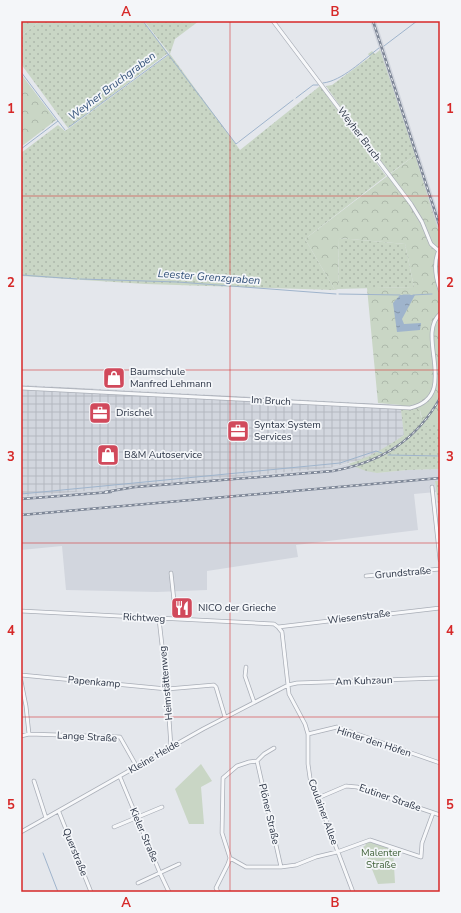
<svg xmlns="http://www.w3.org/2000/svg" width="461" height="913" font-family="'Nunito Sans',sans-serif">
  <defs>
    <pattern id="industrial-grid" width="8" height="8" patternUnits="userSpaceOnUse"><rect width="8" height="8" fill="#d2d6de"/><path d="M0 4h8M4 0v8" fill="none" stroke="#b4b8c0"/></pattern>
    <pattern id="grass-dots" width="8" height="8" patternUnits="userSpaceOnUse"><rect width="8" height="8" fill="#c9d6c5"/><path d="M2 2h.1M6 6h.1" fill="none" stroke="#adb8ab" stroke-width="1.8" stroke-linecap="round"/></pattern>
    <pattern id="forest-crowns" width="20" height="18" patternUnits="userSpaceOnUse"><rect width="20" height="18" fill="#c9d6c5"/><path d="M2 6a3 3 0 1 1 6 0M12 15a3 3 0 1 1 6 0" fill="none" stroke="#adb8ab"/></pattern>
    <pattern id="water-ripples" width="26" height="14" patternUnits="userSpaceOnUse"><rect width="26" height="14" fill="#9fb4cc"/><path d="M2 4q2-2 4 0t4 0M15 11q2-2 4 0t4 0" fill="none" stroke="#8293a7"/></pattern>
  </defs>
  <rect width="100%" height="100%" fill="#e4e7ec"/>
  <path fill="#d2d6de" d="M370,21H376L440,218V236Z
    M440,395V403L416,433L394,451L377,461L360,468L377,473L408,470L440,469V481L435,482L436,492L414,494L418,530L296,545L298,557L207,571V590L157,592L66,590L62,546L21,550V497L330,468L348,464L354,466L374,458L392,448L414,430L430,410Z"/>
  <path fill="url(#industrial-grid)" d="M21,385L401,405L404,435L381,451L364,459L330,468L21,497Z"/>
  <path fill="url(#grass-dots)" d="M40,21H143L168,53L68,128L21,64V36Z
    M144,21H199L175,39L170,54L240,150L320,86L386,176L305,239L335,290L145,284L21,276V153L58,125L65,131L170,54Z
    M380,50L415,155L388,175L326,86L332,85L370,57L368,54L372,51L375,54Z
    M339,238L405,244L414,287L338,289Z
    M401,410H420L421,417L436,423L440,422V469L408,470L377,473L366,471L348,464C370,457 385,448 404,435Z
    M435,481H440V520Z"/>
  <path fill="url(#forest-crowns)" d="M21,21H40L21,36Z
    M21,74L56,120L21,147Z
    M415,155L438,229L440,228V422L424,427L420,410H401V405L378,403L367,288L414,287L405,244L339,238L338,289L335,290L305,239Z"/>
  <path fill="#c9d6c5" d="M201,764L212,781L201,787L204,824H189L175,789Z
    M369,842L393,849L395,883L378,884L363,847L366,845L365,844Z"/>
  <path fill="url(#water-ripples)" d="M400,295H415L402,319L404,324L421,323L420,330L397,332L393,303Z"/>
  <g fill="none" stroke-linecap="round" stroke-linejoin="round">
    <path stroke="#9fb4cc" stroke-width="1" d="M143,21L236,144L293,100
      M384,46L417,21
      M21,72L58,121
      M323,83C342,81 363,60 379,48
      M296,98L313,85H318
      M69,127L169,54
      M21,149L58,121L65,130
      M21,275L77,279
      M80,279L178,282L336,294
      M339,294L400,295
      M403,295H410
      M413,295L432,294
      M388,455L440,456
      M21,494L340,463L376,451L382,453
      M43,853L58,892"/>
    <g stroke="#a9aeb7" stroke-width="4.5">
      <path id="minor" d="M273,21L411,204L422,222L431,244L439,251
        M440,248C433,261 435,276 440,290
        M21,388L410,408C461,396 415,336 440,314
        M432,487L440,560
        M171,573L176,619
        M366,576L440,569
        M21,611L274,624L278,627L282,632L289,694L305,724L308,734V764L310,778L353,892
        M159,619L167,689L171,747
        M278,627L440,608
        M246,667L245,676L254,702
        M21,675L167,689L214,685L216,687L225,717
        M21,681L26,706L29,734
        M308,734L337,727L440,763
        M21,736L29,734L120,737L137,767
        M274,748L264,754L257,761L249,762L237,766L223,778L222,833L230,858L246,867H281L296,865L316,857L337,852L370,840L421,857L422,843L433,813
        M257,761L281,867
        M120,777L160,873L169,892
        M34,781L46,818
        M318,798L346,786L357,787L440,815
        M59,812L91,892
        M114,827L162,807
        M21,832L203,729L288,685L297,683L440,678
        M138,883L179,864
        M218,892L216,888L228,864L230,858"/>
    </g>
    <use href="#minor" stroke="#f7f8fa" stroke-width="3"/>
    <g stroke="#7d8696" stroke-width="2.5">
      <path id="rail" d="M373,21L440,227
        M105,492L135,487L333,471C381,462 416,441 440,398
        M21,499L111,492
        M21,515L440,478"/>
    </g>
    <use href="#rail" stroke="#f4f6f9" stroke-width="1" stroke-dasharray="3" stroke-linecap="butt"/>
  </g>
  <path fill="none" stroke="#d62828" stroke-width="1" stroke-opacity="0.55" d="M230,21V892M21,196H440M21,370H440M21,543H440M21,717H440"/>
  <defs>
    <g id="shop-square" transform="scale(1.15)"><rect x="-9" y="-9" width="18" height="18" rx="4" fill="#d1495b" stroke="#f4f6f9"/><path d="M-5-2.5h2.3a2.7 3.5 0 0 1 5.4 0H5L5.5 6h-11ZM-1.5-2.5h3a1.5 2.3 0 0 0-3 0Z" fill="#fff"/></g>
    <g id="office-square" transform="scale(1.15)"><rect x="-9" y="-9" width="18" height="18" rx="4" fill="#d1495b" stroke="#f4f6f9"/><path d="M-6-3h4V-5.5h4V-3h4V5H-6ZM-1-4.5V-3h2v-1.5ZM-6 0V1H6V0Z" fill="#fff"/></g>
    <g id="restaurant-square" transform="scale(1.15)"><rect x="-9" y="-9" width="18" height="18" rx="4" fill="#d1495b" stroke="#f4f6f9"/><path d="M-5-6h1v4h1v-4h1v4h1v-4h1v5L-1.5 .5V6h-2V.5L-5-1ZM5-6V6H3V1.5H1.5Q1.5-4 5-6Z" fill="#fff"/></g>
  </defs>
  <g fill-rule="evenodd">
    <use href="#shop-square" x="114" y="378"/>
    <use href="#office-square" x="100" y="413"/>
    <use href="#office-square" x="238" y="431"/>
    <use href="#shop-square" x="108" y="455"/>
    <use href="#restaurant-square" x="182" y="608"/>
  </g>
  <g text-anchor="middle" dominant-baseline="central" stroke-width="3.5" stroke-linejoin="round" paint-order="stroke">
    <g font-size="10" fill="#2b3445" stroke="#f4f6f9">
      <text transform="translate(359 134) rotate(53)">Weyher Bruch</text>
      <text transform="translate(271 401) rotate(3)">Im Bruch</text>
      <text transform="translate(403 573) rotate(-5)">Grundstraße</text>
      <text transform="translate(359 617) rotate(-7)">Wiesenstraße</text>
      <text transform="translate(144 618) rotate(3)">Richtweg</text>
      <text transform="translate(364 681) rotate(-2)">Am Kuhzaun</text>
      <text transform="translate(94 682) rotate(5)">Papenkamp</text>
      <text transform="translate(166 683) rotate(-95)">Heimstättenweg</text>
      <text transform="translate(87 737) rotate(3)">Lange Straße</text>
      <text transform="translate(374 742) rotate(18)">Hinter den Höfen</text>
      <text transform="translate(154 757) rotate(-30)">Kleine Heide</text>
      <text transform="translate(390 798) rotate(19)">Eutiner Straße</text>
      <text transform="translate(323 812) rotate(70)">Coulainer Allee</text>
      <text transform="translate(269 814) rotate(77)">Plöner Straße</text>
      <text transform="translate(144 835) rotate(67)">Kieler Straße</text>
      <text transform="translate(75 852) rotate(68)">Querstraße</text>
    </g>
    <g font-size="10" fill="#2b3445" stroke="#f4f6f9" text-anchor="start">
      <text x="130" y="372">Baumschule<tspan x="130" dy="12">Manfred Lehmann</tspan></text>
      <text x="116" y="413">Drischel</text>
      <text x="254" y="425">Syntax System<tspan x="254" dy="12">Services</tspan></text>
      <text x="124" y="455">B&amp;M Autoservice</text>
      <text x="198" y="608">NICO der Grieche</text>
    </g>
    <g font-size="10" fill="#3f6138" stroke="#f4f6f9">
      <text x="381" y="853">Malenter<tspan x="381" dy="12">Straße</tspan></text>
    </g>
    <g font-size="11" font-style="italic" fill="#34527a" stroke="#f4f6f9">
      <text transform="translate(112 86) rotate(-37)">Weyher Bruchgraben</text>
      <text transform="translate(209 277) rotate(4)">Leester Grenzgraben</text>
    </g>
  </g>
  <rect width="461" height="913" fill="none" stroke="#f4f6f9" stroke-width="44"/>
  <rect x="22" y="22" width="417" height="869" fill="none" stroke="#d62828" stroke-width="1.5"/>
  <g font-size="13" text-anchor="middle" font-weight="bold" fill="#d62828">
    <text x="126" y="16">A</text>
    <text x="335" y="16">B</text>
    <text x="11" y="113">1</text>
    <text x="450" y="113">1</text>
    <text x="11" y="287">2</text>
    <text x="450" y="287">2</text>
    <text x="11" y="461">3</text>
    <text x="450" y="461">3</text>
    <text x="11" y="635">4</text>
    <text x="450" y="635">4</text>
    <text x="11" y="809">5</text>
    <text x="450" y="809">5</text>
    <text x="126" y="907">A</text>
    <text x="335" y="907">B</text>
  </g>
</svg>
